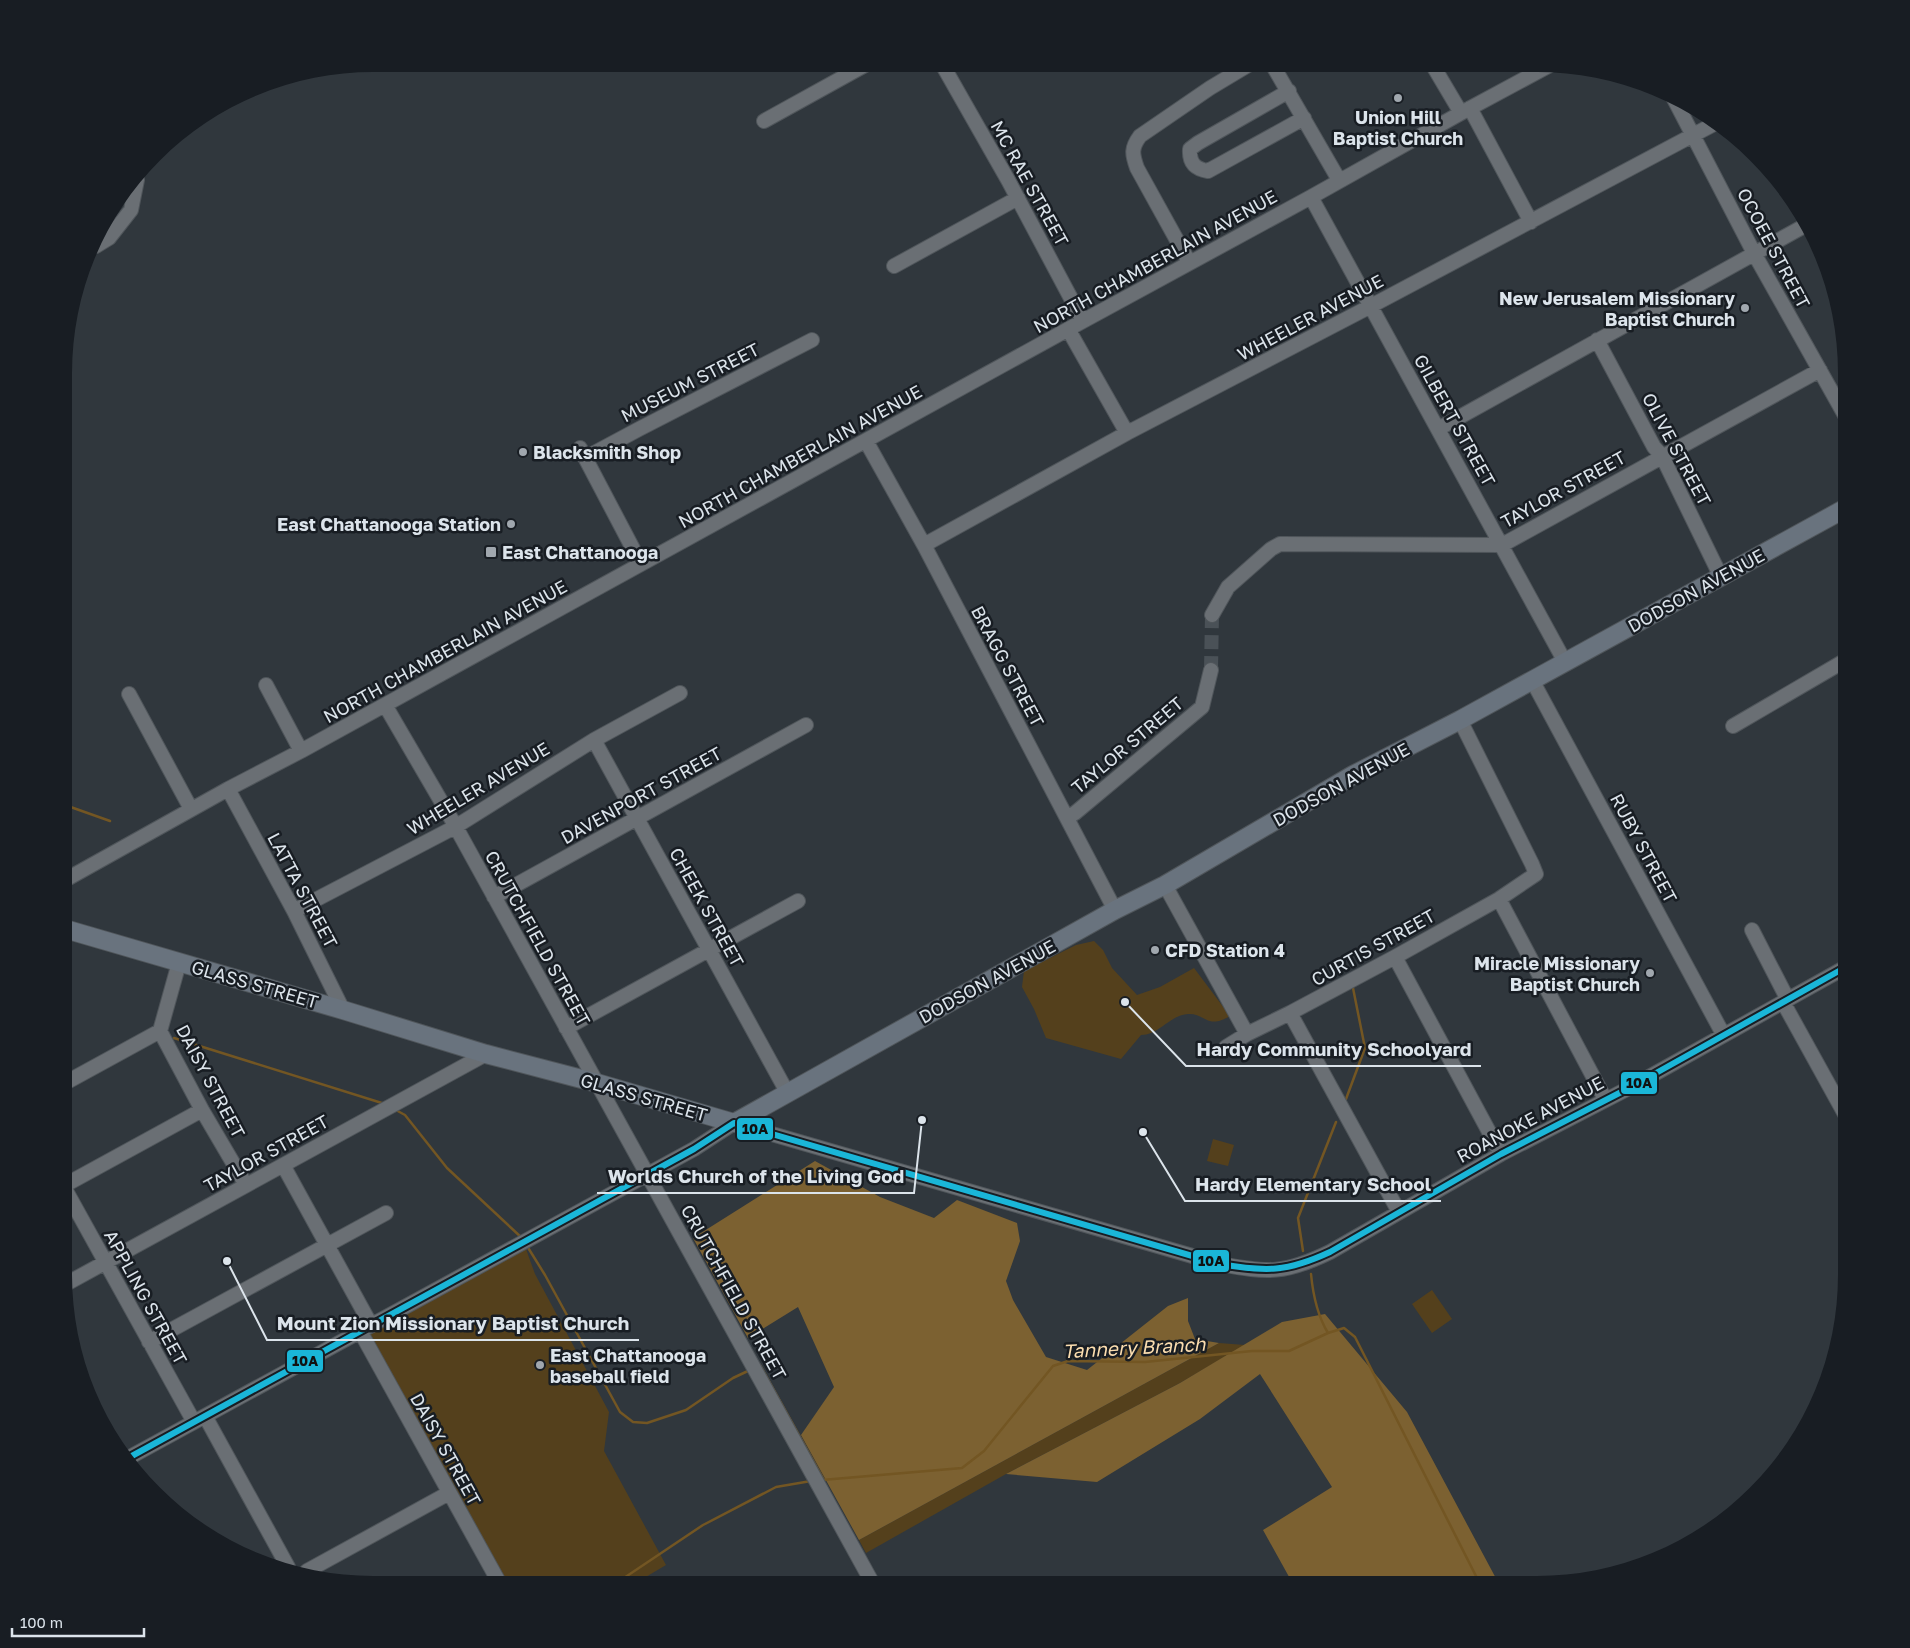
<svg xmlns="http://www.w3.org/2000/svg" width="1910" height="1648" font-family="'Golos Text',sans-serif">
  <rect width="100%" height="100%" fill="#30373d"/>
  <path fill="#54401c" d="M1094,941L1103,950L1112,968L1137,995L1160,987L1194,968L1230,1016C1207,1030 1205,1013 1188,1014C1170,1015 1159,1035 1141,1035L1121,1059L1046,1038L1034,1009L1022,987L1024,971L1076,945Z
    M1213,1139L1234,1145L1228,1166L1207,1161Z
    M526,1249L535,1274L609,1412L604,1451L666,1565L634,1584H507L367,1336Z
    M1432,1290L1452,1319L1432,1333L1412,1304Z
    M1219,1343L1245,1345L1180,1383L1006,1474L866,1553L859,1540Z"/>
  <path fill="#7c6131" d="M815,1161L880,1197L934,1218L957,1200L1017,1223L1020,1241L1006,1281L1013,1300L1046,1357L1087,1370L1168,1306L1188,1298V1321L1195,1339L1219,1343L859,1540L801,1435L834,1387L798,1307L748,1338L693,1238Z
    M1325,1314L1407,1412L1499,1584H1293L1263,1530L1332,1487L1260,1374L1200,1419L1097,1482L1006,1474L1180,1383L1282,1322Z"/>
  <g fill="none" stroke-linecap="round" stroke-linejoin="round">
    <path stroke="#735623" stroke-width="2.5" d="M65,805L110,821
      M174,1038L385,1104
      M1346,1099L1365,1048L1353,988
      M394,1109L405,1115L447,1168L522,1238
      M527,1246L545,1275L620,1412L633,1422L647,1423L686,1410L733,1378L750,1370
      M1303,1251L1298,1218L1336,1122
      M1311,1274C1313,1295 1317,1315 1328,1333
      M758,1367L760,1365L824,1480
      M822,1480L962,1468L984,1451L1053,1366L1068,1361L1145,1362L1252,1351H1289L1328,1333L1344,1328L1355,1337L1480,1584
      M615,1584L703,1525L776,1487L811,1481"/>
    <path stroke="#4a5157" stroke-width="14" stroke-dasharray="14 7" stroke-linecap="butt" d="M1211,670L1212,615"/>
    <g stroke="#50565b" stroke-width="16">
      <path id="minor" d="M942,64L1008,180L1083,321
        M1272,64L1339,180
        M1432,64L1461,113
        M1289,91L1198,143L1190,149C1189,163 1195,169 1208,171L1304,118
        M1672,95L1755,255L1846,417
        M1470,108L1531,222
        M764,121L867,64
        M1311,197L1565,662
        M96,246L109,238L131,210L137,180
        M1189,262L1137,168C1132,154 1131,148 1140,136L1210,88L1250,64
        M894,266L1018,198
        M1068,329L1127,433
        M1597,340L1654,447L1662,456L1721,577
        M1438,429L1806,225
        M866,441L924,545L1115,910
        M580,448L641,564
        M585,458L639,429L812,340
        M924,545L1127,433L1371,306L1714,124
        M1212,615L1228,587L1271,549L1280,544L1502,545L1820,370
        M1532,680L1723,1034
        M266,685L301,751
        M129,694L191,809
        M385,705L452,820L873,1584
        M1733,726L1846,660
        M594,740L787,1092
        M228,789L294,911L343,1010
        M1068,817L1075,813L1202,707L1211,670
        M65,880L228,789L301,751L1083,321L1311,197L1461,113L1552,64
        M1165,885L1247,1034
        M494,897L806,725
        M1499,899L1605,1099
        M294,911L455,827L594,740L680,693
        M1752,930L1788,1000
        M1395,957L1501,1154
        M179,963L160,1031L202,1110L246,1185
        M1783,1002L1846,1116
        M1290,1013L1399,1212
        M566,1028L798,901
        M1226,1047L1247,1034L1290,1013L1395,957L1499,899L1536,874L1532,864L1460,720
        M65,1083L160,1031
        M283,1165L371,1325
        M65,1185L202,1110
        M65,1189L194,1422
        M64,1285L486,1054
        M360,1331L500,1584
        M149,1342L386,1213
        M205,1416L288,1567
        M130,1457L694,1149L734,1123L1220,1264C1268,1273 1285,1274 1330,1252L1501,1154L1631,1087L1846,967
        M307,1571L449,1493"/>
    </g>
    <g stroke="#50565b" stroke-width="20">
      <path id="major" d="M65,929L343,1010L486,1054L597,1083L734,1123L1115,910L1165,885L1353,775L1460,720L1846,508"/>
    </g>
    <use href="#minor" stroke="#6a6f74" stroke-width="14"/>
    <use href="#major" stroke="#69737e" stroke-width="18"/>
    <g stroke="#181d23" stroke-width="10">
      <path id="bus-1" d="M130,1457L694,1149L734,1123L1220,1264C1266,1272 1287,1272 1330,1252L1501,1154L1631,1087L1846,967"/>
    </g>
    <use href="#bus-1" stroke="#1ab6d8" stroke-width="6"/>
  </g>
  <g fill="#a0a7ae" stroke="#181d23" stroke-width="2">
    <circle cx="1398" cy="98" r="5"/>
    <circle cx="1745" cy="308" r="5"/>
    <circle cx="523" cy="452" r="5"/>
    <circle cx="511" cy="524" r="5"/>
    <rect x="485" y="546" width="12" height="12" rx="2.5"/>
    <circle cx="1155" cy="950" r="5"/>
    <circle cx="1650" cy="973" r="5"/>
    <circle cx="540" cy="1365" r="5"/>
  </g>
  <g text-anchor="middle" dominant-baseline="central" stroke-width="5" stroke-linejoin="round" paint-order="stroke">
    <g font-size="18" font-weight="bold" fill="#dce4eb" stroke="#181d23" text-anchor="start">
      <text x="1398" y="117" text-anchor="middle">Union Hill<tspan x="1398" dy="21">Baptist Church</tspan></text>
      <text x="1735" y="298" text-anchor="end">New Jerusalem Missionary<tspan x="1735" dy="21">Baptist Church</tspan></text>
      <text x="533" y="452">Blacksmith Shop</text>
      <text x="501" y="524" text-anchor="end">East Chattanooga Station</text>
      <text x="502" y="552">East Chattanooga</text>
      <text x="1165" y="950">CFD Station 4</text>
      <text x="1640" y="963" text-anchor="end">Miracle Missionary<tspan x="1640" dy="21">Baptist Church</tspan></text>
      <text x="550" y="1355">East Chattanooga<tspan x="550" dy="21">baseball field</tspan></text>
    </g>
    <g font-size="18" fill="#dce4eb" stroke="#181d23">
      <text transform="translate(1030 183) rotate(61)">MC RAE STREET</text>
      <text transform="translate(1774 248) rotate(62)">OCOEE STREET</text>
      <text transform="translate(1155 261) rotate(-29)">NORTH CHAMBERLAIN AVENUE</text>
      <text transform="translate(1310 317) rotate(-28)">WHEELER AVENUE</text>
      <text transform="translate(690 382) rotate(-27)">MUSEUM STREET</text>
      <text transform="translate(1455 420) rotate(61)">GILBERT STREET</text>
      <text transform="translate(1677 449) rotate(62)">OLIVE STREET</text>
      <text transform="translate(800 456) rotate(-29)">NORTH CHAMBERLAIN AVENUE</text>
      <text transform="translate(1563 489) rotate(-29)">TAYLOR STREET</text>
      <text transform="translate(1696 590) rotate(-29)">DODSON AVENUE</text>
      <text transform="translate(445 651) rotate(-29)">NORTH CHAMBERLAIN AVENUE</text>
      <text transform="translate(1008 666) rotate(62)">BRAGG STREET</text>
      <text transform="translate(1127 745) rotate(-40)">TAYLOR STREET</text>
      <text transform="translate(1341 784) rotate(-29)">DODSON AVENUE</text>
      <text transform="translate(478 788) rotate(-31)">WHEELER AVENUE</text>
      <text transform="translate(641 795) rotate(-29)">DAVENPORT STREET</text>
      <text transform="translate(1644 848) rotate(62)">RUBY STREET</text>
      <text transform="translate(303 890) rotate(62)">LATTA STREET</text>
      <text transform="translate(707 907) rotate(61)">CHEEK STREET</text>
      <text transform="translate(538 938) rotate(61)">CRUTCHFIELD STREET</text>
      <text transform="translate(1373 947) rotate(-29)">CURTIS STREET</text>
      <text transform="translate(987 981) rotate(-29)">DODSON AVENUE</text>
      <text transform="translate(255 984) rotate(16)">GLASS STREET</text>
      <text transform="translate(211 1081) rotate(62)">DAISY STREET</text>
      <text transform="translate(644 1097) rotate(16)">GLASS STREET</text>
      <text transform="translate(1530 1119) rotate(-28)">ROANOKE AVENUE</text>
      <text transform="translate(266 1153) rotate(-29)">TAYLOR STREET</text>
      <text transform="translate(734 1292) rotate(61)">CRUTCHFIELD STREET</text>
      <text transform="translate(146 1297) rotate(61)">APPLING STREET</text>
      <text transform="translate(446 1449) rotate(61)">DAISY STREET</text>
    </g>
    <g font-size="19" font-style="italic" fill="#fbddaf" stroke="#181d23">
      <text transform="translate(1134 1347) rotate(-3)">Tannery Branch</text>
    </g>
  </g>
  <path d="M0 0H1910V1648H0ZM373 72H1537A301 301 0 0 1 1838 373V1275A301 301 0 0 1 1537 1576H373A301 301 0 0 1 72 1275V373A301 301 0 0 1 373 72Z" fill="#181d23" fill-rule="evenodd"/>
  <path fill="none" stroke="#dce4eb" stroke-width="2" d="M1125 1002L1186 1066H1481M922 1120L914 1193H597M1143 1132L1185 1201H1441M227 1261L267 1340H639"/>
  <g fill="#dce4eb" stroke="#181d23" stroke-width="2">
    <circle cx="1125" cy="1002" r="5"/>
    <circle cx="922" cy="1120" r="5"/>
    <circle cx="1143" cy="1132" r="5"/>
    <circle cx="227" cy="1261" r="5"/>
  </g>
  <g font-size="19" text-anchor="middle" font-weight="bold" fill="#dce4eb" stroke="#181d23" stroke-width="5" stroke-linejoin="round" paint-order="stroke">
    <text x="1334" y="1056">Hardy Community Schoolyard</text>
    <text x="756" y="1183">Worlds Church of the Living God</text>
    <text x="1313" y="1191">Hardy Elementary School</text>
    <text x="453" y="1330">Mount Zion Missionary Baptist Church</text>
  </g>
  <g stroke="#181d23" stroke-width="2">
    <rect x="1620" y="1071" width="38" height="24" rx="5" fill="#1ab6d8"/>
    <rect x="736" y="1117" width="38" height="24" rx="5" fill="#1ab6d8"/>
    <rect x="1192" y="1249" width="38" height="24" rx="5" fill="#1ab6d8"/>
    <rect x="286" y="1349" width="38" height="24" rx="5" fill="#1ab6d8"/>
  </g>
  <g font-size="14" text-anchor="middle" font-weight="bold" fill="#111">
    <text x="1639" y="1088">10A</text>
    <text x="755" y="1134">10A</text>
    <text x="1211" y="1266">10A</text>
    <text x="305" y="1366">10A</text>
  </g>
  <path d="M12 1628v8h132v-8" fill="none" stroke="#dce4eb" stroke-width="2.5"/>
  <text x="20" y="1628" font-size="15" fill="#dce4eb" stroke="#181d23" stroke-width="4" paint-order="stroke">100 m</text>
</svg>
